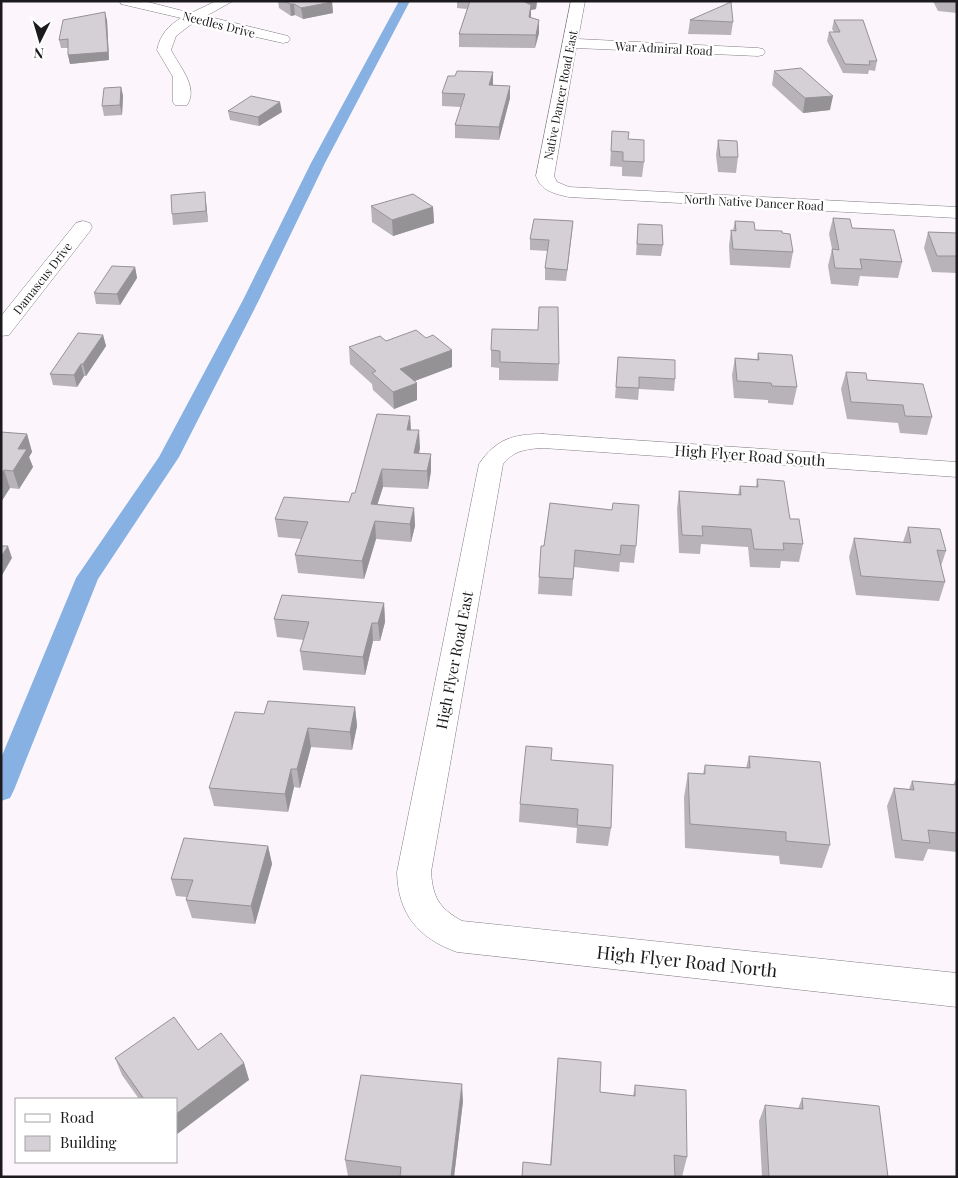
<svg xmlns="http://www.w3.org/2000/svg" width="958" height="1178" font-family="'Playfair Display',serif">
  <rect width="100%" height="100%" fill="#fcf6fc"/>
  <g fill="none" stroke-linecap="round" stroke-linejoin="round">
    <path fill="#87b1e3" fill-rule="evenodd" d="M399,1H410L325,163L259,300L179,457L98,579L14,790L10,798L1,801V758L76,578L159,457L243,300L311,163Z"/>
    <g stroke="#817d82" stroke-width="1">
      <path id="minor" d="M120,1H144L191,13L216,1H233L206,16L288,36L290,39L288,42L283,43L193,23L176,36L171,50C179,66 199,87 187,105H175L173,102V77L157,50C160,35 168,26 181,18L121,4Z
        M571,1H585L578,39L758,48L763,49L765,52L763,55L758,56L576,48L554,176L557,182L569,187L957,207V218L569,197C555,194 541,191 536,176Z
        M83,221L90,223L92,227L90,231L9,335L1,336V316L76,223Z
        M543,434L957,462V477L543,448C527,449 514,450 503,464L431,872C433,898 439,908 462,921L957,973V1007L457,952C418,938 398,914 397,872L479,464C496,439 513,434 543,434Z"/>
    </g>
    <use href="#minor" fill="#fff" fill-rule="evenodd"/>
  </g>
  <path fill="#b7b3b8" d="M278,1H331L332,2L333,13L303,19L295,15L291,16L279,8Z
    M457,1H537L536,9L531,10V18L539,20V33L535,48L459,47V34L467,9L457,8Z
    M933,1H957V13L938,11Z
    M107,20L109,60L70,64L68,55V48H61L59,40Z
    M690,20L733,22L731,35L688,34Z
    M834,20L877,61L875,71L869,70L868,74L843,73L827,41L829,32H834L832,29Z
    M774,71L830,110L803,113L772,85Z
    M455,76L493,85L510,86V98L499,140L455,138V125L461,107L442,106V93Z
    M121,87L123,96L122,115L104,116L102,106Z
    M228,111L282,112L259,126L230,120Z
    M612,131L628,139L644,162L642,177L622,176V167L610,166Z
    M718,140L738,157L736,173L718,172L716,155Z
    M206,202L208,222L173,225L172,214Z
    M371,206L433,207L434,223L393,236L372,222Z
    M833,218L852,228L902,262L898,278L860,276L858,286L831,284L828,266L832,249L829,234Z
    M573,221L566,281L545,280V268L548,251L530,250V239Z
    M735,221L755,230L782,233L793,252L790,268L730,265L729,246L731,230H733Z
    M638,224L663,245L661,256L636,255Z
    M928,232L957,233V273L932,272L924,248Z
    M135,267L137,278L120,305L96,304L94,293Z
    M539,307L559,364L558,381L499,380V368L491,367V350L538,330Z
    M103,335L106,346L86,376H84L77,387L53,385L50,374Z
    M426,338L452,350V367L415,381L417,400L394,409L373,390L372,384L350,364L349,347L386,341Z
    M758,353L797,387L793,405L768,403V400L734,398L732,375L735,358L757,359Z
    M618,357L675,379L674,391L639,389L638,400L615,398Z
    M846,372L867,380L932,417L927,435L900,433L898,423L847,419L841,389Z
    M410,416L411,430L420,448L419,453L431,454V471L428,489L383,487L377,504L414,508L415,526L411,542L376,539L364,579L298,573L295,555L301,539L278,537L275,519L349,502Z
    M1,432L27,434L32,452L29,457L33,467L19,489L10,488L1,502Z
    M757,479L790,519L803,544L799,562L781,561L780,568L750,567L748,547L701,544L700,554L679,553L677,509L679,491L738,495L740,486L756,487Z
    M550,503L636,546L634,563L620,562L619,572L574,567L572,596L538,594L539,577Z
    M908,527L946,551L941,566L945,582L939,601L856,595L849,557L854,538L903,542Z
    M384,603L385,622L380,641H373L365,675L303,670L300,651L304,640L277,637L274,619Z
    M355,707L357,726L352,750L311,747L300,788L294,787L288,812L214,806L209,788L264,714Z
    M749,756L830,845L822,868L780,864L779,856L685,848L684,797L688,773L703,774L705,765L746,768Z
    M551,760L611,828L608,846L576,843L577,828L519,822L520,804Z
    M957,777V852L928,849L923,861L895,858L887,806L894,788L909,789L912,781L953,785Z
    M268,846L272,864L255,924L192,918L186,900L187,897L176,896L171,879Z
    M115,1058L244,1063L249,1080L176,1099H139L122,1075Z
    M558,1058L600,1092L633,1096L635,1085L687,1157L682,1177L550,1165Z
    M802,1098L888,1177H762L759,1121L765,1105L798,1109Z
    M463,1101L454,1177H356L348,1176L345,1160Z"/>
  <path fill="#959296" d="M520,1H537L536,9L531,10V18L529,30Z
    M332,2L333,13L303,19L301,8Z
    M290,4H294L295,15L291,16Z
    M105,12L107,20L109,60L70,64L68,55Z
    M539,20V33L535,48L536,35Z
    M493,72V85L489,98V85Z
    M510,86V98L499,140V127Z
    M121,87L123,96L122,115L120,105Z
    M833,96L830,110L803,113L805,98Z
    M280,102L282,112L259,126L258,117Z
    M205,192L208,222L206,211Z
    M433,207L434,223L393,236L392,220Z
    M573,221L572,232L566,281L567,270Z
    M135,267L137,278L120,305L117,294Z
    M103,335L106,346L86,376L83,364Z
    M452,350V367L401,386L400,369Z
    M81,364L84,376L77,387L74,375Z
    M417,383V400L394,409L393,392Z
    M410,416L411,434L407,430Z
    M419,430L420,448L415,471L414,453Z
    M27,434L32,452L29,457L33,467L19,489L13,471L18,449Z
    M431,454V471L428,489L427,471Z
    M382,469L383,487L372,522L371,504Z
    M4,470L10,488L1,502V474Z
    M414,508L415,526L411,542L410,524Z
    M375,521L376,539L364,579L362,561Z
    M8,546L12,558L1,577V557Z
    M384,603L385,622L380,641L378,623Z
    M372,623L373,641L365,675L363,657Z
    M355,707L357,726L352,750L350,732Z
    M308,728L311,747L300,788L297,769Z
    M291,769L294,787L288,812L285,794Z
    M268,846L272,864L255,924L251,906Z
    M244,1063L249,1080L176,1135V1114Z
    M462,1084L463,1101L454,1177H451Z"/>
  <path fill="#d5d0d6" stroke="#959296" d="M285,1H331L332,2L301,8L294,4H290Z
    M470,1H523L531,5L529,17L539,20L536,35L459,34Z
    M731,2L733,22L690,20Z
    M105,12L108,52L68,55V39L59,40L63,20Z
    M834,20H863L877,61H869L870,65L845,64L829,32H840Z
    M801,68L833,96L805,98L774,71Z
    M457,71L493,72L489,85L510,86L499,127L455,125L465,94L442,93L448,76H455Z
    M121,87L120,105L102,106L104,88Z
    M251,96L280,102L258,117L228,111Z
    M612,131L629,132L628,139L644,140V162L623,161V152L611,151Z
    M718,140L737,141L738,157H720Z
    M205,192L206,211L172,214L171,195Z
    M413,194L433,207L392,220L371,206Z
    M833,218L850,219L852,228L894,230L902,262L860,259L862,269L835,268L832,249L839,250Z
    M534,219L573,221L567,270L545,268L549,240L530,239Z
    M735,221L754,222L755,230L782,231V233L790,234L793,252L733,249L731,230L736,231Z
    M638,224L662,225L663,245L637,244Z
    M928,232L957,233V256H937Z
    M112,266L135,267L117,294L94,293Z
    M539,307H558L559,364L500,362V351L491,350L492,329L538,330Z
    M416,330L426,338L433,335L452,350L400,369L417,383L393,392L372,373L376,371L349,347L380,336L386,341Z
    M78,333L103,335L83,364H81L74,375L50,374Z
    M758,353L792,355L797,387L772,386L771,383L737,381L735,358L759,360Z
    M618,357L675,360V379L639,377V388L616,387Z
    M846,372L866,373L867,380L923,384L932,417L905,416L903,405L851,402Z
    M377,414L410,416L407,430H419L414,453L431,454L427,471L382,469L371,504L414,508L410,524L375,521L362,561L295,555L308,522L275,519L284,497L349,502L352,493H355Z
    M1,432L27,434L18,449H27L13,471L4,470L1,474Z
    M757,479L784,481L790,519H799L803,544L783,543L784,550L754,549L751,529L702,526L703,536L682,535L679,491L741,495L740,486L758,487Z
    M550,503L612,510L613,503L639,505L636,546L621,545L620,555L575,550L573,579L539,577L541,546H544Z
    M908,527L940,529L946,551L937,550L945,582L861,576L854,538L911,543Z
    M1,546H8L1,557Z
    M282,595L384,603L378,623H372L363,657L300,651L309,622L274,619Z
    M268,701L355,707L350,732L308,728L297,769H291L285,794L209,788L235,712L264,714Z
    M526,746L552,748L551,760L613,765L611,828L577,825L578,809L520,804Z
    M749,756L820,762L830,845L786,841V832L690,824L688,773L705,774V765L750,768Z
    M912,781L957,785V833L928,830L930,843L902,840L894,788L914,790Z
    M184,838L268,846L251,906L186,900L193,880L171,879Z
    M174,1017L198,1050L221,1033L244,1063L176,1114V1099H144L115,1058Z
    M558,1058L601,1062L600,1092L635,1096V1085L686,1090L687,1157L674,1155L675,1177H522L523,1162L551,1165Z
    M361,1075L462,1084L451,1177H400L401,1167L345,1160Z
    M802,1098L879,1106L888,1177H769L765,1105L803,1109Z"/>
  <g text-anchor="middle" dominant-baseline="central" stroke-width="4.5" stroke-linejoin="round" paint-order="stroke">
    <g font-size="12" fill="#1c1a1c" stroke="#fff">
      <text transform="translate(219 24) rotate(14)">Needles Drive</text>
      <text transform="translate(664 48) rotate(3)">War Admiral Road</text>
      <text transform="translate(560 95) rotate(-79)">Native Dancer Road East</text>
      <text transform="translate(754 202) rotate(3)">North Native Dancer Road</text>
      <text transform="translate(42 278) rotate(-52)">Damascus Drive</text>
    </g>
    <g font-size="15" fill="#1c1a1c" stroke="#fff">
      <text transform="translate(750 455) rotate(4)">High Flyer Road South</text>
      <text transform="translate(454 660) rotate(-79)">High Flyer Road East</text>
    </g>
    <g font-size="18" fill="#1c1a1c" stroke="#fff">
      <text transform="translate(687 961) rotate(6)">High Flyer Road North</text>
    </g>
  </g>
  <rect width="958" height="1178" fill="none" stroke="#1c1a1c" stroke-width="5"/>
  <rect x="15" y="1098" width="162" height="65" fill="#ffffff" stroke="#a4a3a4"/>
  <rect x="25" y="1114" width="25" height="8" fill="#ffffff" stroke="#a4a3a4"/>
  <text x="60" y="1123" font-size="15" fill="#1c1a1c">Road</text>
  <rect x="25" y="1136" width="25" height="15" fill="#d5d0d6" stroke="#a4a3a4"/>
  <text x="60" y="1148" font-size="15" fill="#1c1a1c">Building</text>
  <g transform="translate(40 40) rotate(185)" stroke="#ffffff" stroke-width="4" paint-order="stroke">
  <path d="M0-4L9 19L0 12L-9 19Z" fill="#1c1a1c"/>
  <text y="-8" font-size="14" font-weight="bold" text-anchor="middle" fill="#1c1a1c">N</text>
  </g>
</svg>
